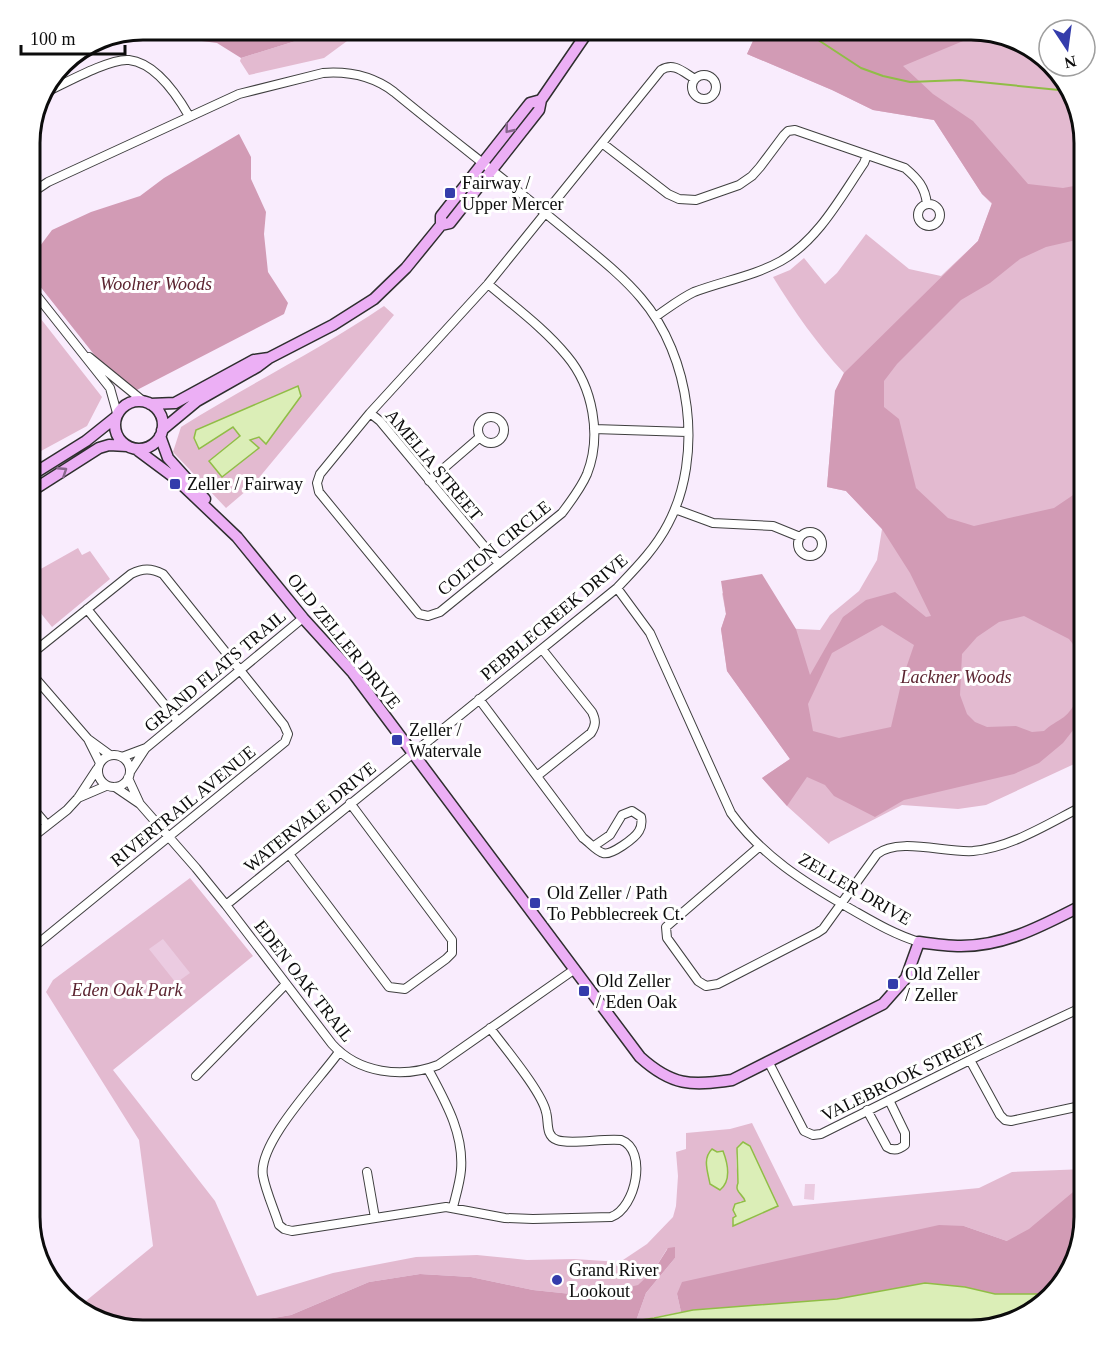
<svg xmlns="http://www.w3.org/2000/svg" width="1115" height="1360" font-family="Georgia,serif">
  <rect width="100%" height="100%" fill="#f9ecfd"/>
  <path fill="#e3bad0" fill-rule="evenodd" d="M331,30H362L324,58L249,75L240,61L241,58Z
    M758,30H978L1028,45L1066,80L1085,144V759L986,805L958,809L902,805L830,842L829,844L787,806L762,778L790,759L727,671L721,629L726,614L722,593L779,628L820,630L830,615L859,591L877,560L882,529L846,491L827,487L835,391L844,373C817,344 794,311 773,277L790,270L804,258L825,284L837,273L866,234L909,269L941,276L978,241L992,204L982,194L934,120L873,110L832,90L747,54Z
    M30,305L102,397L87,426L30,457Z
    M384,306L394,315L253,485L226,508L173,452L181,427C248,385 319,350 384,306Z
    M78,548L82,555L90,551L110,579L52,627L30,600V575Z
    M190,878L253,956L113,1070L215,1201L257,1296L333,1273L416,1257L477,1255L527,1260L574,1259L620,1262L647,1244L673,1217L676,1206L678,1176L676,1152L686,1149V1133L730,1129L752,1123L793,1206L979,1188L1012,1172L1085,1169V1216L1070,1273L1049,1295L1007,1241L964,1226L677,1294L681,1312L636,1321L646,1293L675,1258L667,1249L654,1270L638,1286L613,1291L581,1295L533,1290L471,1277L420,1274L369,1282L291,1315L201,1330H144L87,1315L72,1300L81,1305L153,1246L139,1140L46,992L53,980ZM740,1144L778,1206L736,1216L740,1201H745C739,1189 732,1156 740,1144ZM723,1151L726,1159L725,1182L710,1184V1180Z"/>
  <path fill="#d29bb5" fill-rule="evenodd" d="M155,30H331L241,58L217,43L156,35Z
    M758,30H978L990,34L968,39L903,66L933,94L973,121L1028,184L1063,188L1085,184V238L1046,247L1020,259L990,283L961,300L897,364L884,381V407L899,419L916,488L948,518L974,526L1054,508L1085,487V620L1075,624L1085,644V680L1082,656L1069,639L1024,616L999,622L977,637L962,654L960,695L967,714L975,722L987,727L1016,726L1032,732L1044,731C1050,725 1057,722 1064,717C1075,708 1079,694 1085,682V715L1063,743L1039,763L1014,774L904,800L875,817L834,796L825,785L807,777L787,806L762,778L790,759L727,671L721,629L726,614L721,581L762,574L796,629L810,675L843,617L866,600L895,592L926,617L931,616L910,573L882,529L846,491L827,487L835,391L844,373L978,241L992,203L982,194L934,120L873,110L832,90L747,54ZM882,625L914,645L902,680L891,727L839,738L813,731L808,704L832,653Z
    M239,134L251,157V179L266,212L264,234L268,272L288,303L284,314L135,391L119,386L35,280L31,258L52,230L91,212L140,196L164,178Z
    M1085,1182V1216L1070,1273L1049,1295L1038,1294H995L965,1287L925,1283L837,1299L681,1312L677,1294L682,1282L939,1225L964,1226L1007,1241L1029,1229Z
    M675,1247V1258L646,1293L636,1321L604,1326L533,1330H201L291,1315L369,1282L420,1274L471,1277L533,1290L581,1295L613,1291L638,1285L654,1270L668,1248Z"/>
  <path fill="#ebcbe1" d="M163,939L190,973L176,983L149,949Z
    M805,1184H815L814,1200L804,1199Z"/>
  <path fill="#dbeeb7" stroke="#90bd46" stroke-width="1.5" d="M298,386L301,396L266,444L259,437L250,440L259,448L222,477L209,461L240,436L233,427L199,449L194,438L196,430Z
    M743,1142L750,1146L778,1206L733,1226V1218L736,1216L733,1210L735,1204L745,1201C743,1194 734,1192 738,1183L737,1148Z
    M712,1149L717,1152L723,1151C728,1164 731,1181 720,1190L710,1184C708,1172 702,1159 712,1149Z
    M925,1283L965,1287L995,1294H1038L1049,1295L1035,1311L971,1330H533L604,1326L654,1318L693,1310L837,1299Z"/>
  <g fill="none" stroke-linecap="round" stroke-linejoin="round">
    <path stroke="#90bd46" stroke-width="2" d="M803,30L861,68L883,76L910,82L960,80L1069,91"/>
    <g stroke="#3f3f3f" stroke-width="10">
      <path id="street" d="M692 87a12 12 0 1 1 24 0a12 12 0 1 1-24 0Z
        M42,94C62,85 109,58 129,60C155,63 177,95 189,116
        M602,143L668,194L679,199L696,200L739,185L752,176L760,167L784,135L788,131L795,130L905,168C918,179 925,187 927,204
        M30,194L48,182L239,94L323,73C350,71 373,76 394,92C451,139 511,184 567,231C593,253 620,273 641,298C691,356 704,456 668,524C655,549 636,568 617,588L226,905
        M918 215a11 11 0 1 1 22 0a11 11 0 1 1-22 0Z
        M488,284C515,307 545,329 567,356C593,387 602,436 587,474C581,488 571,501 562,513L440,612L428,616L419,614L319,492L317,483L320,474L370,413L488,284L661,70C674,62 683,72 695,79
        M30,287L110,388L117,413
        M655,317C667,309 681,298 694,292C723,281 754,276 781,261C818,240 841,197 864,163L867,155
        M89,357L143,401
        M370,413L380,421L499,564
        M478 430a13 13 0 1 1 26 0a13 13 0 1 1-26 0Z
        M594,429L687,432
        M429,481L480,437
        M675,509L713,523L773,526L800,537
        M798 544a12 12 0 1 1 24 0a12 12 0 1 1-24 0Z
        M617,588L650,633L731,813C762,856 804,882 849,908C872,921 893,934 919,942
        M87,609L177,720
        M30,672L88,739L110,755
        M479,699L583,838C589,842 596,851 603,853C611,856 635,838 639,831C642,826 642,822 641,817L632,811L622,815L610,835L594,846
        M89,741L100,763
        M98 771a16 16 0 1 1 32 0a16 16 0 1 1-32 0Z
        M122,757L146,748L303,618
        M130,772L145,749
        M537,776L591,733C596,725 596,720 592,712L542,649
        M128,778L139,802
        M115,787L140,804L196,868L226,905L332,1044C358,1073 402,1079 438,1065L575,969
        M78,798L106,786
        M30,805L47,825
        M30,839L67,810L78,798L97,769
        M760,846L666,927L667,938L698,981L706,986L718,984L817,933L823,929L877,854C899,837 945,853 973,851C1013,847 1049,823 1085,805
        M289,854L389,987L405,989L446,959L452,953V940L350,803
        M30,950L285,742L288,734L284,725L163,574C151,568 143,568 131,574L30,655
        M339,1052C320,1079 257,1143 263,1176C266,1192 274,1209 279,1225L284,1229L292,1231L446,1207L505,1218L533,1219L611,1217C636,1208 648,1150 621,1140C603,1138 571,1145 557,1140C545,1136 549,1121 546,1112C542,1092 504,1047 490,1028
        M970,1060L1000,1115L1005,1120L1011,1121L1085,1105
        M768,1061L804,1131L813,1135L821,1134L982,1054L1085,1006
        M428,1069C445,1101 464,1133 461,1170C460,1182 456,1195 453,1207
        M196,1076L285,985
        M867,1110L887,1147C893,1151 899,1150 905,1145V1133L889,1100
        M367,1172L375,1218"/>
    </g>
    <g stroke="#2e2e2e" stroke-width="13">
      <path id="secondary" d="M441,225L450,223L539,110L541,100L589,30
        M115 425a24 24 0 1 1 48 0a24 24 0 1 1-48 0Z
        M150,404L175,403L254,360L269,358
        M162,430L197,401L257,367L269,358L333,325L374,299L406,268L441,225V216L530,103L541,100
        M160,436L168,458L205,499
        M136,449L175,478L237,537L303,618L353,673L640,1057C672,1086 691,1086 732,1080L883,1004L906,978L919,942C933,944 947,946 961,946C1007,946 1045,924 1085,904
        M30,476L86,441L116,417
        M30,492L99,448L109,445L127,446"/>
    </g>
    <use href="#street" stroke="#fff" stroke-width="8"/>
    <use href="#secondary" stroke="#ecaff5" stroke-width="10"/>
  </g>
  <defs><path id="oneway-chevron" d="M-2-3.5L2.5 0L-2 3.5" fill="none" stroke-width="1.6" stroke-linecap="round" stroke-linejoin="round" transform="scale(1.5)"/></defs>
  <g stroke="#87668c">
    <use href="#oneway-chevron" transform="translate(509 129) rotate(129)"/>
    <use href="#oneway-chevron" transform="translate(63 471) rotate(-33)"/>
  </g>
  <g fill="#343cab" stroke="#fff" stroke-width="2">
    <rect x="444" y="187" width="12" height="12" rx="3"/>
    <rect x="169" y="478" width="12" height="12" rx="3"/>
    <rect x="391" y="734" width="12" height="12" rx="3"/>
    <rect x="529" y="897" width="12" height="12" rx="3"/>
    <rect x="887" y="978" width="12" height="12" rx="3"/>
    <rect x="578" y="985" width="12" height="12" rx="3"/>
    <circle cx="557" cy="1280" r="6"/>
  </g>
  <g text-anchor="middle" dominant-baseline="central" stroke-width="6" stroke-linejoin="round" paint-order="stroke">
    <g font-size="18" fill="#0c0c0c" stroke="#fff" text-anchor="start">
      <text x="462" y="183">Fairway /<tspan x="462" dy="21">Upper Mercer</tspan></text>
      <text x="187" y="484">Zeller / Fairway</text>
      <text x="409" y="730">Zeller /<tspan x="409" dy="21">Watervale</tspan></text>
      <text x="547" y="893">Old Zeller / Path<tspan x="547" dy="21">To Pebblecreek Ct.</tspan></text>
      <text x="905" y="974">Old Zeller<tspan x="905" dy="21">/ Zeller</tspan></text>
      <text x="596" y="981">Old Zeller<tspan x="596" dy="21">/ Eden Oak</tspan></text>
      <text x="569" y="1270">Grand River<tspan x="569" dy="21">Lookout</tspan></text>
    </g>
    <g font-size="18" font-style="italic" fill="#5b2430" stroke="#fff">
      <text x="156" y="284">Woolner Woods</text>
      <text x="956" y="677">Lackner Woods</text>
      <text x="127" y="990">Eden Oak Park</text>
    </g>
    <g font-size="18" fill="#0c0c0c" stroke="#fff">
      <text transform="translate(434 465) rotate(50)">AMELIA STREET</text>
      <text transform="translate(494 548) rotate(-39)">COLTON CIRCLE</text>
      <text transform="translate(554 617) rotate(-40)">PEBBLECREEK DRIVE</text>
      <text transform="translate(344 641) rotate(51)">OLD ZELLER DRIVE</text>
      <text transform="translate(215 671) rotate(-40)">GRAND FLATS TRAIL</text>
      <text transform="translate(183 806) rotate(-39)">RIVERTRAIL AVENUE</text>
      <text transform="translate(310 817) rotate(-39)">WATERVALE DRIVE</text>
      <text transform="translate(855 889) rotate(30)">ZELLER DRIVE</text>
      <text transform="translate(304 981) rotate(52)">EDEN OAK TRAIL</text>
      <text transform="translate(903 1077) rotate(-26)">VALEBROOK STREET</text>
    </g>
  </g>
  <path d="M0 0H1115V1360H0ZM143 40H971A103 103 0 0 1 1074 143V1217A103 103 0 0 1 971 1320H143A103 103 0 0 1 40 1217V143A103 103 0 0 1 143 40Z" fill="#fff" fill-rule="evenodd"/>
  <path fill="none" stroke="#0c0c0c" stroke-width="3" d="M143 40H971A103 103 0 0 1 1074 143V1217A103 103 0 0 1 971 1320H143A103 103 0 0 1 40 1217V143A103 103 0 0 1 143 40Z"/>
  <g transform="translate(1067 48) rotate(167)"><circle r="28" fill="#ffffff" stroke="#9e9e9e" stroke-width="1.5"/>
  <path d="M0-4.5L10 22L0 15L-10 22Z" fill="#343cab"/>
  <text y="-9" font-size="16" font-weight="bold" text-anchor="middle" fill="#0c0c0c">N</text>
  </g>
  <path d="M21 45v9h104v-9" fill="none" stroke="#0c0c0c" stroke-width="3"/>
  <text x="30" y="45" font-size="18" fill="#0c0c0c" stroke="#ffffff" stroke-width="4.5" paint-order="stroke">100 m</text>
</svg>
